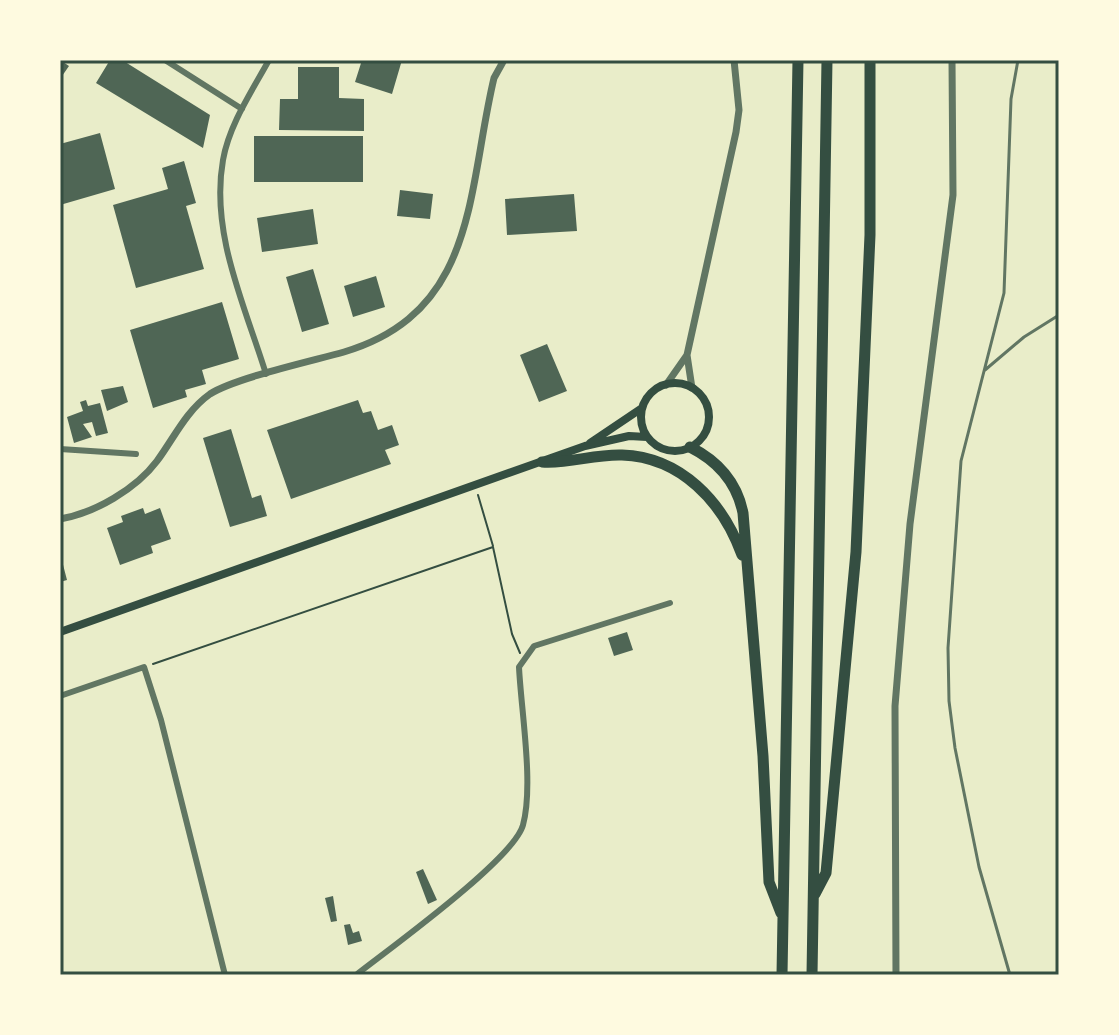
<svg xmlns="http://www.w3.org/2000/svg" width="1119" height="1035" font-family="Georgia,serif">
  <rect width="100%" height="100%" fill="#e9edc9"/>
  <path fill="#4f6655" d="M60,60L69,66L60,79Z
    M110,60H122L210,115L203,148L96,83Z
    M362,60H402L392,94L355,82Z
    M298,67H339V98L364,99V131L279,130L280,99H298Z
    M100,133L115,189L60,205V144Z
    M254,136H363V182H254Z
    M184,161L196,203L186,206L204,269L136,288L113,205L168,189L162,168Z
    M400,190L433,194L430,219L397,216Z
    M574,194L577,231L507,235L505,199Z
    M313,209L318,244L262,252L257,218Z
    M313,269L329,324L302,332L286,277Z
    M376,276L385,307L353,317L344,286Z
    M222,302L239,359L202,370L206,384L185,390L187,397L153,408L130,330Z
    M547,344L567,391L539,402L520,355Z
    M123,386L128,402L107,411L101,390Z
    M86,400L88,406L100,403L108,433L96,436L92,422L83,424L92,437L74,443L67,417L83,411L80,402Z
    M358,400L363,413L371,411L378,430L392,425L399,445L385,450L391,464L291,499L267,430Z
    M231,429L252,498L261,495L267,516L230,527L203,438Z
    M143,508L145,514L160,508L171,539L151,546L153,553L120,565L107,528L123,522L121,516Z
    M60,553L67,580L60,582Z
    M627,632L633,650L614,656L608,638Z
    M423,869L437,900L428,904L416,872Z
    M333,896L337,921L331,922L325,898Z
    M350,924L353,933L359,931L362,941L348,945L344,925Z"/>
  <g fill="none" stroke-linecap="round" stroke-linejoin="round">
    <path stroke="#344e41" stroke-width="2" d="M478,495L493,546
      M153,664L493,547L512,634L520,653"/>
    <path stroke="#617663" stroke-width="3" d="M985,370L1024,337L1059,315
      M1010,975L979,867L955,748L949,701L948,648L961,461L1004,293L1011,99L1018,60"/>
    <path stroke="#617663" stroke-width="6" d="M165,60L242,109
      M266,374C245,306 210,233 223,160C229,125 252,91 269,60
      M60,449L136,454
      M60,696L144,667L161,720L225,975
      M356,975C389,949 514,859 523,825C534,785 521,710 519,667L534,646L670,603"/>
    <path stroke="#617663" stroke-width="7" d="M687,355L692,388
      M666,385L687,355L736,132L739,110L734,60
      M60,519C95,513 136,489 157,461C174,438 186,411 210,394C235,378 312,361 344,352C478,312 467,191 494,78L504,60
      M896,975L895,706L910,524L953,195L952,60"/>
    <path stroke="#344e41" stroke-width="8" d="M641 417a34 34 0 1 1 68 0a34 34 0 1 1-68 0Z
      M590,443L642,408
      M60,632L585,446L629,436L647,437"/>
    <path stroke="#344e41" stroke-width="11" d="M690,447C718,461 737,483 743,513L763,756L769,882L781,913
      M542,462C569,464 594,454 622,455C681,457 723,502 742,555
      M815,894L826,873L856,552L870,235V60
      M782,975L798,60
      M812,975L827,60"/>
  </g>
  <rect width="1119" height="1035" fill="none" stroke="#fefae0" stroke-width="124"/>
  <rect x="62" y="62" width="995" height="911" fill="none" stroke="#344e41" stroke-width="3"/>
</svg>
